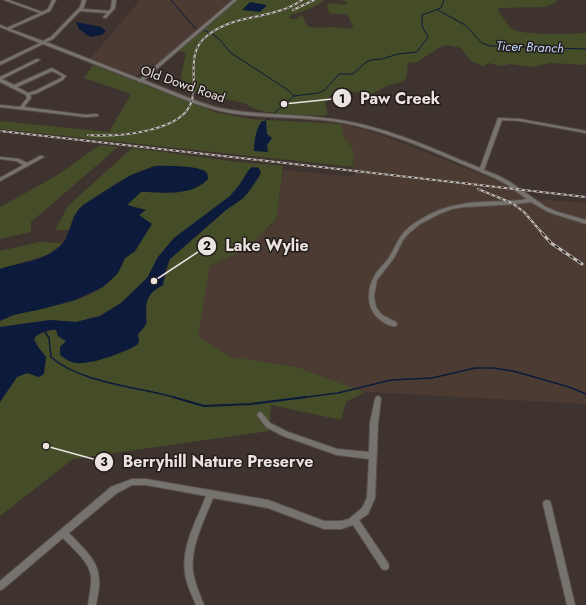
<svg xmlns="http://www.w3.org/2000/svg" width="586" height="605" font-family="Jost,sans-serif">
  <rect width="100%" height="100%" fill="#3e332e"/>
  <path fill="#4c3b33" d="M140,0H232L155,65L152,64L138,75H133L90,59Z
    M342,124L372,132L392,139L508,185L536,199L586,203V404L365,392L297,367L231,357L198,337L210,266L247,249L256,238L273,224L277,216L283,170L354,177V151L342,133Z"/>
  <path fill="#444d28" d="M238,0H324C315,8 302,12 290,15L289,17L291,19H296L302,15L307,26C316,29 325,27 335,27C342,28 348,29 354,28L347,14H333L329,13L327,5L329,3L346,5L347,2L342,0H557L555,3L544,7L499,8L498,10C502,16 506,23 511,28C520,36 572,34 586,33V65L551,63L531,67L510,64L500,66L489,63L483,66L471,61L461,48L448,45L442,46L417,62L408,63L406,79C400,84 395,83 387,86C382,88 376,92 370,95C359,93 341,87 331,95C329,96 327,101 325,103L328,113L324,116C305,115 259,116 247,104L182,88L181,76L186,53L179,51Z
    M93,65L218,113L251,119L342,124V133L354,151L353,167L0,129V121L109,132L131,94L84,78Z
    M100,145L118,147L31,222V232L0,239V207L56,176Z
    M132,148L231,161L283,166L277,216L273,224L272,223L247,249L210,266L198,336L231,357L297,367L365,392L346,402L341,420L271,405L269,431L73,459L0,516V402L17,377L27,373L39,377L44,374C44,368 46,363 45,357C43,349 33,346 35,336L52,330H56L58,336L93,362L132,348L140,332L146,325L147,298L152,291L163,285L170,259L226,210L242,199L259,178V168L252,167L248,171L241,184L230,196L174,238L158,257L147,278L121,303L99,316L76,322L50,320L0,327V321C37,303 89,309 117,274C120,270 122,265 124,260C127,256 133,254 136,250C143,241 143,230 144,218L138,215L145,210L127,205L141,192C163,192 191,197 208,179L196,168L180,166H155L137,172L115,184L83,205L74,216L69,230H55L68,206Z
    M39,242L63,243L47,255L0,269V251Z"/>
  <path fill="#0c1b3b" d="M250,2L267,5L260,12L242,10Z
    M76,22L101,27L106,31L102,35L90,37L79,29Z
    M262,121H266L267,134L272,138L267,145L268,152L254,151C254,141 256,128 262,121Z
    M155,166C163,165 199,166 205,171C208,173 208,176 208,179C191,197 163,192 141,192L127,205L146,210L139,215L152,224L135,251L125,258L118,273L103,287L75,300L42,309L13,315L0,321V269C21,262 55,260 66,238C72,226 72,214 83,205L129,176Z
    M252,167L259,168L261,173L248,193L242,199L226,210L170,259L165,272L163,285C149,292 145,300 146,315C146,318 147,321 146,324C144,328 140,331 138,334L139,341L138,344C127,352 90,365 76,363C70,362 65,359 60,355V347L66,341L58,336L56,330C49,329 37,333 34,339L38,347L46,357L44,374L39,377L27,373L17,377L0,402V327L50,320L76,322L100,316L121,303L147,278L158,257L174,238L230,196L240,184L248,171Z"/>
  <g fill="none" stroke-linecap="round" stroke-linejoin="round">
    <path stroke="#0c1b3b" stroke-width="1" d="M171,0L196,29
      M438,10L465,25L482,43L490,46L586,49
      M203,30L208,32
      M211,33L219,39L231,53L288,90L294,96
      M264,122L294,96L318,93L325,90L339,74H353L365,63L371,60L382,59L398,54L417,52L428,37L422,26V15L441,8L444,0"/>
    <path stroke="#0c1b3b" stroke-width="1.5" d="M45,332L49,338L51,357C80,383 139,387 177,398
      M299,398L338,393L391,380L432,378L475,368H493L513,371L569,387L586,394"/>
    <path stroke="#0c1b3b" stroke-width="2" d="M173,397L204,406L251,404L306,397"/>
    <g stroke="#5a4f4a" stroke-width="2">
      <path id="minor" d="M4,0H9L42,12L48,9L52,0H56L50,11L10,29L43,41L51,37L80,7L82,0H86L84,7L82,9L109,11L111,8L112,0H116L115,8L106,18L103,17L107,13L80,11L53,39L46,42L140,79L233,0H237L144,80C159,86 174,92 189,98C202,103 215,108 230,110C268,116 307,114 345,121C392,129 436,150 480,168L498,118L520,119L586,131V133L520,121L502,120L484,170L499,176L510,182L546,207L558,212L586,220V224L548,212L531,202L517,204L464,207L452,209L439,214L420,224L408,234L403,240L394,258L377,280L376,285L374,296L376,307L381,314L386,317L396,322L397,324L396,326C390,327 382,322 377,317C366,306 367,288 375,275C379,268 386,263 390,256C399,240 401,231 418,221C432,212 447,206 463,204C484,200 506,203 527,199L506,184L495,178C447,158 396,133 344,123C307,116 268,119 230,113C201,108 169,93 141,82H139L138,81L43,44L0,65V62L40,43L0,27V25L7,28L40,13Z
        M37,59L40,60L2,79L14,85L52,68L66,76L63,80L37,93L30,95L31,98L24,107L86,115L96,114L98,115V116L86,117L0,107V105L20,107L27,98L26,95L0,82V77ZM52,71L62,76L61,78L35,91L28,93L17,87Z
        M40,156H42L44,157L0,181V178L23,165L16,161L0,159V157L19,159L27,163Z
        M378,396L380,397L381,399L378,423L375,498L368,514L359,520L388,563L389,566L388,569L385,570L382,569L353,525L341,529H324L268,508L213,498C204,521 190,547 193,572C195,584 200,595 204,605H196C192,595 186,584 185,573C181,546 197,520 206,496L146,485H132L117,493L69,533C81,546 99,560 99,580C100,588 97,597 96,605H88C89,596 92,586 91,576C89,561 73,549 63,538L3,589L0,590V581L111,487L132,479H146L268,500L324,521H341L349,519L362,508L367,498L369,459L337,455L283,436L266,427L257,415L258,413L260,412L262,413L270,423L288,432L337,449L369,452L370,423L375,399L376,397Z
        M547,500L550,501L551,504L575,605H567L543,504L544,501Z"/>
    </g>
    <use href="#minor" fill="#76736e" fill-rule="evenodd"/>
    <g stroke="#c3bbb8" stroke-width="2">
      <path id="rail-far1" d="M293,10L314,0
        M0,131L586,197
        M88,135C115,137 184,133 192,100C198,77 185,52 208,35C236,13 274,20 302,0
        M478,189L512,203L524,212L543,234"/>
    </g>
    <g stroke="#c3bbb8" stroke-width="3">
      <path id="rail" d="M542,233L551,243L582,264"/>
    </g>
    <use href="#rail-far1" stroke="#211c19" stroke-width="1" stroke-dasharray="3" stroke-linecap="butt"/>
    <use href="#rail" stroke="#211c19" stroke-width="1.5" stroke-dasharray="4.5" stroke-linecap="butt"/>
  </g>
  <g text-anchor="middle" dominant-baseline="central" stroke-width="3" stroke-linejoin="round" paint-order="stroke">
    <g font-size="13" font-style="italic" fill="#c4d8fe" stroke="#211c19">
      <text transform="translate(530 47) rotate(2)">Ticer Branch</text>
    </g>
    <g font-size="13" fill="#eae3e0" stroke="#211c19">
      <text transform="translate(183 84) rotate(19)">Old Dowd Road</text>
    </g>
  </g>
  <path fill="none" stroke="#eae3e0" stroke-width="1.5" d="M284 104L342 98M154 281L207 246M46 446L104 462"/>
  <g fill="#eae3e0" stroke="#211c19" stroke-width="1.5">
    <circle cx="284" cy="104" r="4"/>
    <circle cx="154" cy="281" r="4"/>
    <circle cx="46" cy="446" r="4"/>
    <circle cx="342" cy="98" r="10"/>
    <circle cx="207" cy="246" r="10"/>
    <circle cx="104" cy="462" r="10"/>
  </g>
  <g font-size="12" text-anchor="middle" font-weight="bold" fill="#111">
    <text x="342" y="103">1</text>
    <text x="207" y="250">2</text>
    <text x="104" y="466">3</text>
  </g>
  <g font-size="16" text-anchor="middle" font-weight="bold" fill="#eae3e0" stroke="#211c19" stroke-width="3" stroke-linejoin="round" paint-order="stroke">
    <text x="400" y="104">Paw Creek</text>
    <text x="267" y="251">Lake Wylie</text>
    <text x="218" y="467">Berryhill Nature Preserve</text>
  </g>
</svg>
